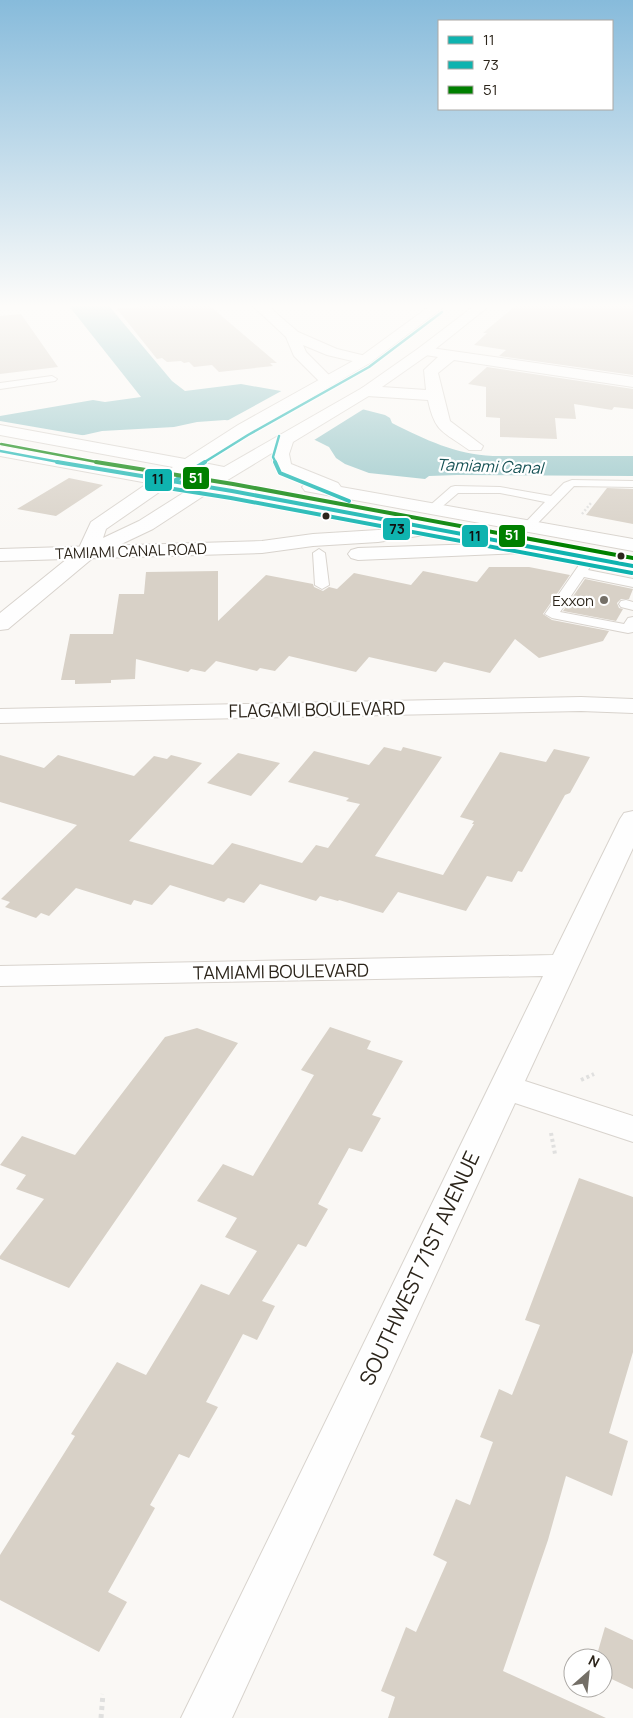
<svg xmlns="http://www.w3.org/2000/svg" width="633" height="1718" font-family="Manrope,sans-serif">
  <rect width="100%" height="100%" fill="#faf8f5"/>
  <path fill="#97c6c8" d="M69,306H109L172,381L185,391L241,384L315,397L385,415L390,418L392,423C426,440 455,454 493,456H633V476L457,475L429,476L425,479L369,473L345,464L336,458L329,447L315,440L268,426L225,420L197,422L174,427L102,431L0,454V416L93,400L105,402L141,397Z"/>
  <path fill="#faf8f5" d="M285,389L315,395L367,407L311,442L267,428L223,423Z
    M0,421L87,436L0,457Z"/>
  <path fill="#d8d1c7" d="M146,306H210L277,363H270L273,366L219,372L212,365L194,367L189,362L184,363L181,361L167,362L162,358L157,359L117,309Z
    M515,306H564L583,308L586,306H633V375L499,356L506,350L474,345L487,333H483Z
    M21,314L58,367L0,374V316Z
    M487,367L633,389V409L614,407L612,410L574,404L576,419L555,418L557,439L500,437V418L486,417V387L468,384Z
    M69,478L103,485L56,516L17,509Z
    M607,488L633,489V524L586,515Z
    M489,567H529L570,575L543,614L552,620L609,631L603,641L539,658L515,639L490,673L444,662L436,672L369,657L356,672L289,656L275,671L260,668L257,671L216,661L205,672L191,669L188,672L136,659L135,679L111,680V683L75,684V680H61L70,634H113L119,594H144L146,572L218,571V621L266,575L313,584L314,587L323,591L329,587L337,589L354,573L411,585L423,571L477,582Z
    M585,579L633,589L629,599H621L617,603L619,608L623,609L616,621L563,611Z
    M384,747L401,751L403,747L442,757L375,856L443,875L474,824H472L474,821L460,817L500,752L546,762L554,749L590,757L570,793L565,795L522,872L518,871L512,882L487,876L466,911L398,892L383,913L339,900L338,901L320,896L316,901L260,884L244,903L228,898L224,902L170,885L152,905L134,900L131,905L76,888L49,916L41,913L36,918L5,907L10,902L1,899L77,825L0,802V755L44,768L58,755L134,776L154,756L167,759L171,755L202,763L129,841L213,865L232,843L302,863L316,845L328,848L360,804L346,801L349,798L288,782L314,751L369,765Z
    M238,753L280,763L251,796L207,783Z
    M330,1027L371,1041L367,1049L403,1061L372,1115L381,1118L362,1152L349,1148L318,1204L328,1209L306,1247L298,1244L262,1301L275,1306L257,1340L243,1334L206,1402L218,1407L189,1458L179,1454L150,1505L155,1508L108,1592L127,1602L99,1652L0,1600V1555L75,1436L71,1434L117,1362L146,1375L201,1284L229,1295L257,1251L225,1237L237,1218L197,1201L223,1164L253,1176L314,1075L301,1070Z
    M197,1028L238,1043L69,1288L0,1259V1256L44,1199L16,1189L26,1175L0,1165L22,1136L75,1155L165,1037Z
    M579,1178L633,1197V1352L609,1433L628,1441L612,1496L566,1476L548,1540L503,1671L606,1718H388L395,1697L381,1691L406,1627L416,1632L447,1562L433,1555L456,1499L470,1505L493,1442L480,1437L499,1389L512,1395L540,1325L525,1320Z
    M605,1627L633,1640V1689L603,1675V1658H596Z"/>
  <g fill="none" stroke-linecap="round" stroke-linejoin="round">
    <g stroke="#d8d3cd" stroke-width="2">
      <path id="lane" d="M52,376L57,379L55,381L0,389V383Z
        M572,480L633,481V487L574,486L533,528L529,529L523,525L545,502L500,493H458L437,511H429L427,508L451,487L455,486L500,487L551,496L564,483Z
        M319,549L325,553L329,585L322,589L315,585L313,553Z
        M590,554L596,558L588,570L633,579V587L584,577L560,612L624,624L628,618L633,617V632L628,633L552,618L545,614L586,555Z
        M626,600L633,602V610L621,607L619,604L621,601Z"/>
    </g>
    <g stroke="#d8d3cd" stroke-width="2">
      <path id="street" d="M253,306H268L298,332L337,349L370,357L372,360L370,363L365,364L327,355L303,345L306,352L336,382L333,385H323L294,356L286,337Z
        M424,347L633,377V387L454,360L438,373L450,421L483,446L481,450H469C443,431 435,433 428,400L367,396L362,394L359,391L362,388L367,386L426,390L424,370L438,357L419,354L417,351L419,348Z
        M431,523L438,525L441,529L438,533L378,542L313,546L262,553L0,561V549L262,541L313,534L378,530Z
        M536,542L543,544L546,548L543,552L358,560L351,558L348,554L351,550L358,548Z
        M581,697L633,699V713L581,711L0,723V709Z
        M633,811V848L525,1081L633,1116V1142L515,1103L232,1718H181L543,976L0,986V966L553,955L620,819L624,813Z"/>
    </g>
    <g stroke="#d8d3cd" stroke-width="2">
      <path id="secondary" d="M430,306H445L370,363L250,433L204,463L224,467L362,388L419,348L474,306H489L429,354L372,394L293,442L289,454L291,464L338,483L341,487L633,539V551L305,491L302,487L306,483C291,477 270,473 272,453L221,484L633,560V572L208,493L153,529L94,557L8,629L0,630V613L78,550L91,522L148,483L0,456V446L161,475L173,467L0,435V425L185,459L238,425L360,357ZM191,471L211,475L202,481L181,478ZM168,486L188,490L139,521L103,538L106,529Z"/>
    </g>
    <path stroke="#e0e0df" stroke-width="2.5" stroke-dasharray="2 2" stroke-linecap="butt" d="M582,514L591,503"/>
    <path stroke="#e0e0df" stroke-width="4" stroke-dasharray="3 3" stroke-linecap="butt" d="M581,1080L594,1074
      M551,1133L555,1154"/>
    <path stroke="#e0e0df" stroke-width="5" stroke-dasharray="4 4" stroke-linecap="butt" d="M101,1718L103,1694"/>
    <use href="#lane" fill="#fefefe" fill-rule="evenodd"/>
    <use href="#street" fill="#fefefe" fill-rule="evenodd"/>
    <use href="#secondary" fill="#fefefe" fill-rule="evenodd"/>
    <g stroke="#fff" stroke-width="4.5">
      <path id="bus-1-far1" d="M0,451L64,463"/>
    </g>
    <g stroke="#fff" stroke-width="6">
      <path id="bus-1" d="M57,462L232,491L633,566"/>
    </g>
    <g stroke="#fff" stroke-width="4.5">
      <path id="bus-2-far1" d="M203,463L248,435L369,367L442,312
        M276,463L273,457L279,436"/>
    </g>
    <g stroke="#fff" stroke-width="6">
      <path id="bus-2" d="M275,462L280,473L349,501
        M166,486L205,462
        M161,487L231,498L632,573"/>
    </g>
    <g stroke="#fff" stroke-width="4.5">
      <path id="bus-3-far1" d="M1,444L102,463"/>
    </g>
    <g stroke="#fff" stroke-width="6">
      <path id="bus-3" d="M96,462L233,484L633,558"/>
    </g>
    <use href="#bus-1-far1" stroke="#0fb3af" stroke-width="2.5"/>
    <use href="#bus-1" stroke="#0fb3af" stroke-width="4"/>
    <use href="#bus-2-far1" stroke="#0fb3af" stroke-width="2.5"/>
    <use href="#bus-2" stroke="#0fb3af" stroke-width="4"/>
    <use href="#bus-3-far1" stroke="#008000" stroke-width="2.5"/>
    <use href="#bus-3" stroke="#008000" stroke-width="4"/>
  </g>
  <linearGradient id="sky" x2="0" y2="1"><stop stop-color="#87bbdb"/><stop offset="0.56" stop-color="#fdfcfa"/><stop offset="1" stop-color="#fdfcfa" stop-opacity="0"/></linearGradient>
  <rect width="633" height="546" fill="url(#sky)"/>
  <g fill="#2c251b" stroke="#fff" stroke-width="2">
    <circle cx="326" cy="516" r="4.5"/>
    <circle cx="621" cy="556" r="4.5"/>
  </g>
  <circle fill="#746f67" stroke="#fff" stroke-width="2" cx="604" cy="600" r="5"/>
  <g text-anchor="middle" dominant-baseline="central" stroke-width="4.5" stroke-linejoin="round" paint-order="stroke">
    <g font-size="15" fill="#2c251b" stroke="#fff">
      <text transform="translate(131 551) rotate(-2)">TAMIAMI CANAL ROAD</text>
    </g>
    <g font-size="15" fill="#2c251b" stroke="#fff" text-anchor="end">
      <text x="594" y="600">Exxon</text>
    </g>
    <g font-size="16" font-style="italic" fill="#165255" stroke="#fff">
      <text transform="translate(490 466) rotate(2)">Tamiami Canal</text>
    </g>
    <g font-size="18" fill="#2c251b" stroke="#fff">
      <text transform="translate(317 709) rotate(-1)">FLAGAMI BOULEVARD</text>
      <text transform="translate(281 971) rotate(-1)">TAMIAMI BOULEVARD</text>
    </g>
    <g font-size="21" fill="#2c251b" stroke="#fff">
      <text transform="translate(419 1268) rotate(-65)">SOUTHWEST 71ST AVENUE</text>
    </g>
  </g>
  <g stroke="#fff" stroke-width="2">
    <rect x="182" y="466" width="28" height="24" rx="5" fill="#008000"/>
    <rect x="144" y="468" width="29" height="24" rx="5" fill="#0fb3af"/>
    <rect x="382" y="517" width="29" height="24" rx="5" fill="#0fb3af"/>
    <rect x="498" y="524" width="28" height="24" rx="5" fill="#008000"/>
    <rect x="461" y="524" width="28" height="24" rx="5" fill="#0fb3af"/>
  </g>
  <g font-size="14" text-anchor="middle" font-weight="bold" fill="#fff">
    <text x="196" y="483">51</text>
    <text x="512" y="540">51</text>
  </g>
  <g font-size="14" text-anchor="middle" font-weight="bold" fill="#111">
    <text x="158" y="484">11</text>
    <text x="397" y="534">73</text>
    <text x="475" y="541">11</text>
  </g>
  <rect x="438" y="20" width="175" height="90" fill="#ffffff" stroke="#aba8a4"/>
  <rect x="448" y="36" width="25" height="8" fill="#0fb3af" stroke="#aba8a4"/>
  <text x="483" y="45" font-size="15" fill="#2c251b">11</text>
  <rect x="448" y="61" width="25" height="8" fill="#0fb3af" stroke="#aba8a4"/>
  <text x="483" y="70" font-size="15" fill="#2c251b">73</text>
  <rect x="448" y="86" width="25" height="8" fill="#008000" stroke="#aba8a4"/>
  <text x="483" y="95" font-size="15" fill="#2c251b">51</text>
  <g transform="translate(588 1673) rotate(27)"><circle r="24" fill="#ffffff" stroke="#aba8a4"/>
  <path d="M0-4L9 19L0 12L-9 19Z" fill="#746f67"/>
  <text y="-8" font-size="14" font-weight="bold" text-anchor="middle" fill="#2c251b">N</text>
  </g>
</svg>
